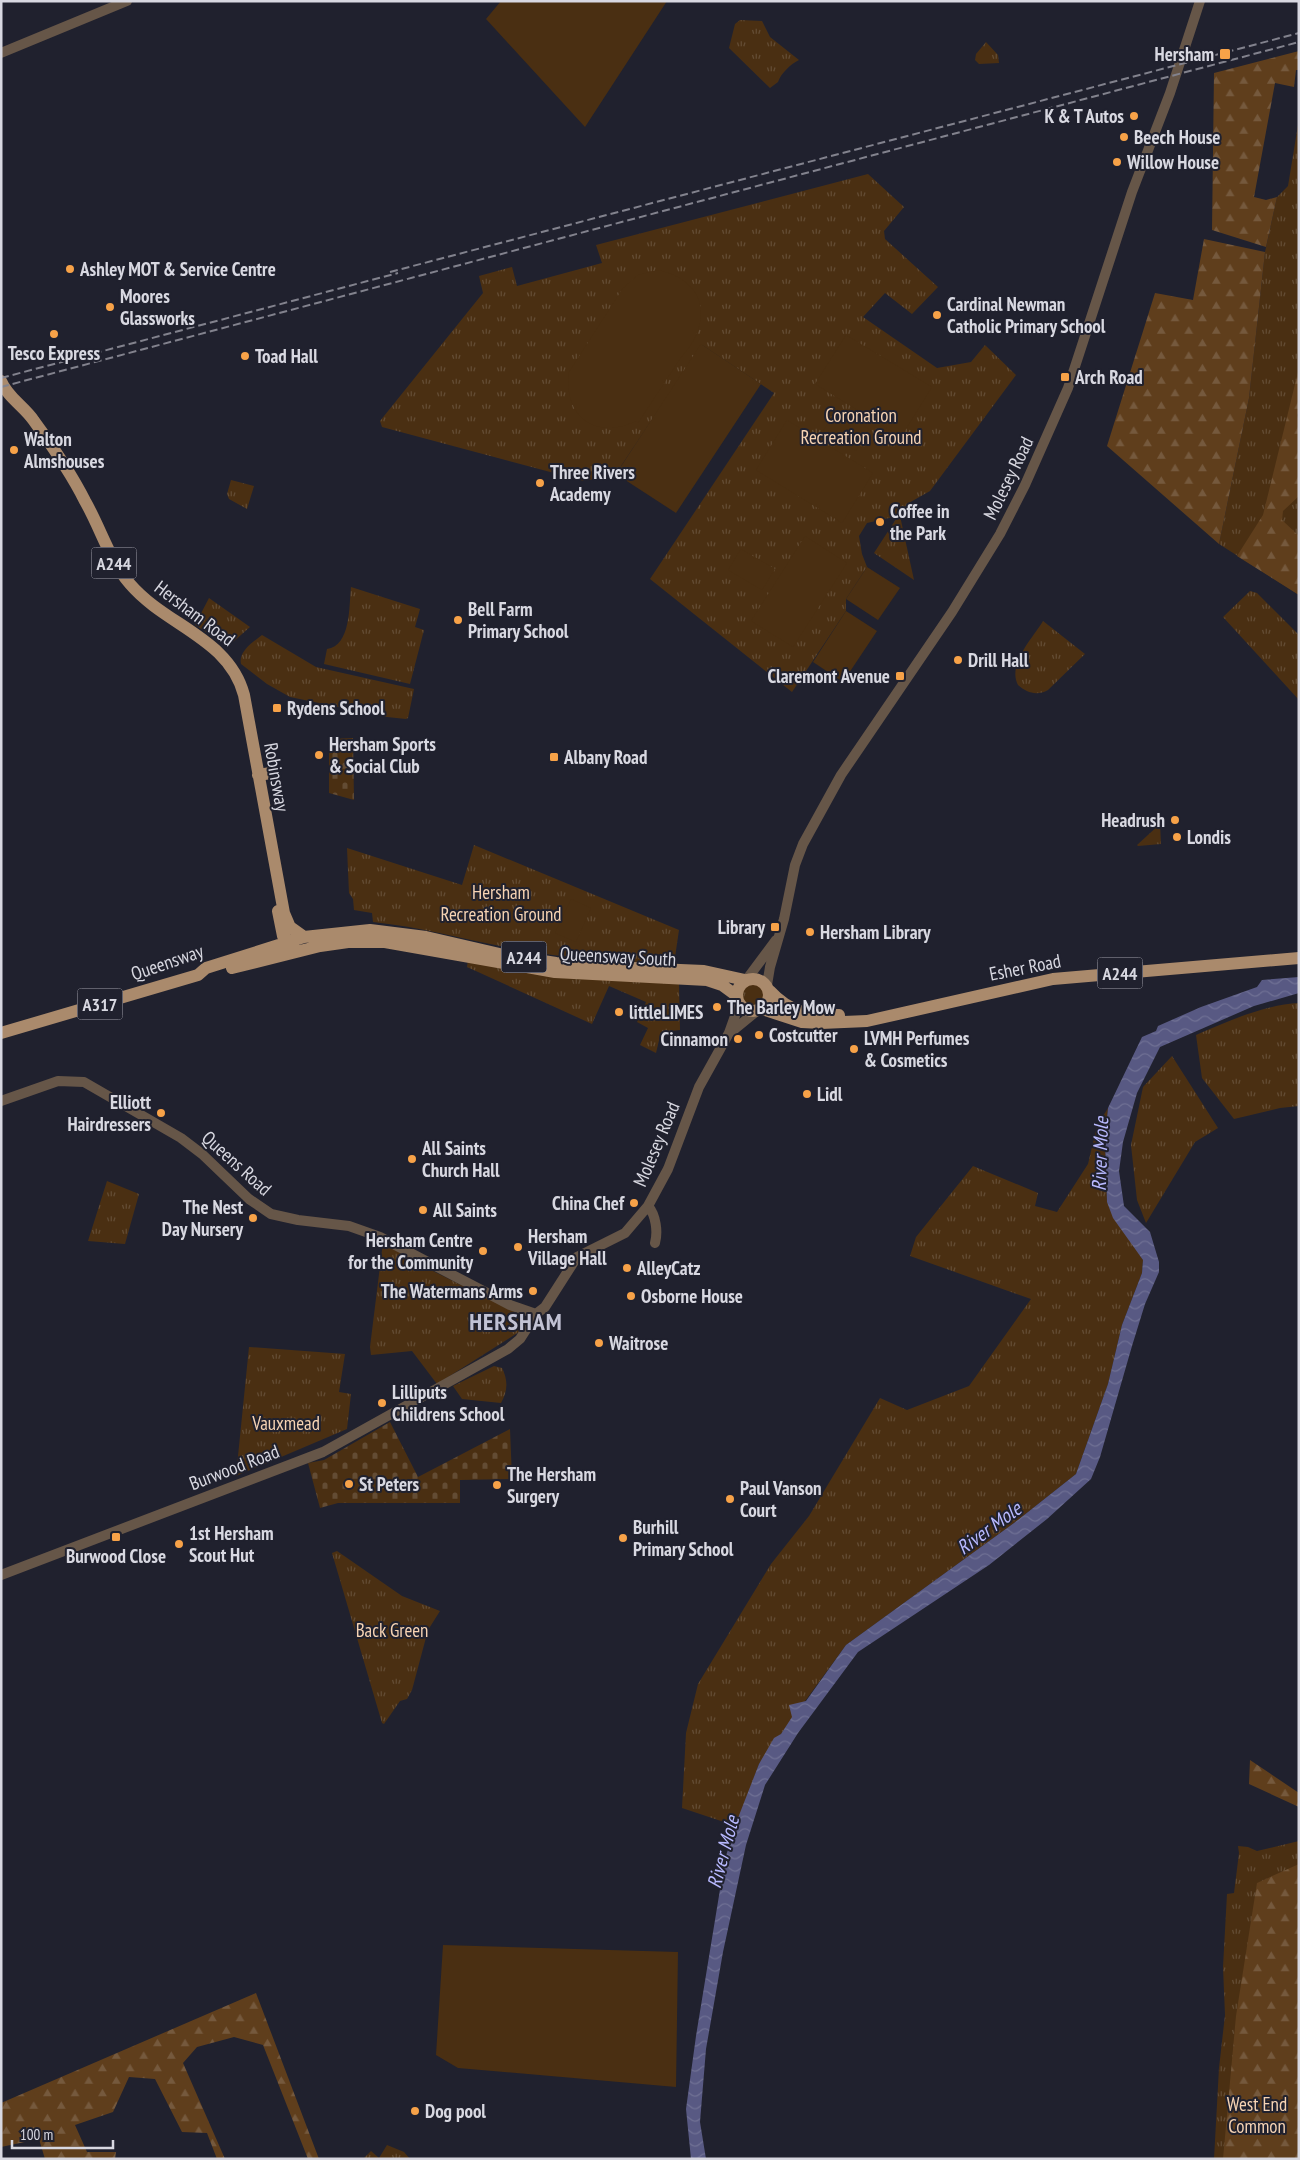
<svg xmlns="http://www.w3.org/2000/svg" width="1300" height="2160" font-family="'PT Sans Narrow',sans-serif">
  <defs>
    <pattern id="grass-tufts" width="24" height="20" patternUnits="userSpaceOnUse" patternTransform="scale(1.25)"><rect width="24" height="20" fill="#4a2f12"/><path d="M3 7l-1-3M5 7V3M7 7l1-3M15 17l-1-3M17 17v-4M19 17l1-3" fill="none" stroke="#634c34"/></pattern>
    <pattern id="forest-firs" width="22" height="20" patternUnits="userSpaceOnUse" patternTransform="scale(1.25)"><rect width="22" height="20" fill="#5f3e1c"/><path d="M5 1l3.5 6h-7zM16 11l3.5 6h-7z" fill="#75593d"/></pattern>
    <pattern id="cemetery-stones" width="16" height="16" patternUnits="userSpaceOnUse" patternTransform="scale(1.25)"><rect width="16" height="16" fill="#4a2f12"/><path d="M2 7V4a2 2 0 0 1 4 0v3zM10 15v-3a2 2 0 0 1 4 0v3z" fill="#634c34"/></pattern>
    <pattern id="water-waves" width="16" height="10" patternUnits="userSpaceOnUse" patternTransform="scale(1.25)"><rect width="16" height="10" fill="#585983"/><path d="M0 5q4-4 8 0t8 0" fill="none" stroke="#6f7094"/></pattern>
  </defs>
  <rect width="100%" height="100%" fill="#20212e"/>
  <path fill="url(#grass-tufts)" d="M740,20L762,21L770,37L799,60C791,64 781,73 778,82L770,88L729,48L735,24Z
    M986,42L998,55L999,63L979,64L975,60L976,54Z
    M1298,125H1299V595L1219,544L1249,398L1265,252L1277,197L1288,186Z
    M868,174L904,207L884,231L885,239L938,287L912,314L885,293L863,317L937,368L971,362L985,345L1016,375L930,491L907,504L900,516L914,580L874,553L898,516L867,523L859,536L862,554L867,567L846,599V611L792,692L650,579L774,393L702,345L615,475L584,481L382,427L380,421L483,293L479,276L512,267L517,286L602,263L596,245Z
    M231,480L254,486L247,509L229,499L227,494Z
    M351,587L420,609L415,627L424,630L410,684L324,664L327,649C351,646 349,606 351,587Z
    M1250,591L1257,593L1299,635V700L1223,617Z
    M209,598L250,627L233,642L225,644L195,625Z
    M1043,621L1085,654L1048,690C1037,696 1027,693 1018,685C1007,664 1033,638 1043,621Z
    M262,635L316,667L414,689L408,718L406,719L387,717L290,697L267,684L241,664C238,652 253,642 262,635Z
    M1160,824L1161,844L1138,846L1137,845Z
    M474,845L679,930L674,964C621,961 568,959 515,949C467,940 421,927 373,922L372,913L354,910L353,899L349,893L347,848L462,885Z
    M468,959L679,984L680,1030L661,1032L656,1053L640,1045L648,1028L637,1022L646,1002L609,986L592,1024L467,967Z
    M741 995a12 12 0 1 1 24 0a12 12 0 1 1-24 0Z
    M1299,1003V1106L1280,1108L1234,1119L1202,1078L1196,1035C1229,1021 1263,1005 1299,1003Z
    M1172,1056L1218,1128L1195,1142L1146,1223L1137,1200L1131,1145L1143,1087Z
    M1108,1108L1105,1140L1107,1202L1143,1260L1142,1273L1122,1325L1108,1384L1076,1474L1014,1523L846,1645L759,1764L736,1826L682,1808L686,1733L698,1684L771,1564L809,1516L880,1398L907,1410L969,1386L1031,1299L910,1256L916,1237L973,1166L1038,1193L1035,1206L1057,1212L1088,1164L1097,1126Z
    M107,1181L139,1194L125,1244L88,1241Z
    M383,1242L425,1267L521,1315L524,1320L519,1332L437,1384L412,1351L371,1355L370,1347Z
    M249,1347L345,1354L339,1392L351,1394L347,1429L236,1476Z
    M494,1366L502,1368C508,1380 508,1391 501,1403L462,1399L453,1386Z
    M337,1551L402,1596L440,1611L428,1630L412,1690L407,1699L400,1701L384,1724L382,1723L332,1553Z
    M1299,1841V2159H1214L1219,2068L1225,2015L1223,1967L1227,1894L1234,1893L1239,1853L1238,1846L1248,1847L1257,1851Z
    M387,2145L404,2152L410,2159H363L371,2151L379,2158Z"/>
  <path fill="url(#forest-firs)" d="M1299,51V70H1296L1294,87L1275,83L1254,197L1266,200L1277,197L1266,247L1212,230L1214,73Z
    M1204,239L1265,252L1249,398L1219,544L1107,446L1155,293L1193,300Z
    M1299,368V411L1297,415L1299,422V496L1283,511L1282,520L1299,536V595L1237,556L1263,515Z
    M1250,1760L1299,1793V1807L1249,1784Z
    M1299,1864V2159H1223L1236,2016L1257,1883Z
    M256,1993L319,2159H308L263,2045L234,2037L197,2047L183,2063L225,2159H217L207,2133L182,2132L155,2079L129,2077L113,2112L75,2125L87,2152H116L115,2159H45L39,2139L1,2147V2103Z"/>
  <path fill="url(#cemetery-stones)" d="M353,738L354,800L329,793V739Z
    M390,1422L418,1477L510,1429L512,1479L460,1480V1503H338L320,1508L308,1463L324,1460Z"/>
  <path fill="#4a2f12" d="M501,1H667L585,127L486,19Z
    M658,270C690,277 710,299 697,333C694,342 686,351 680,359C666,380 652,402 638,423L636,421C595,441 563,416 569,372L623,288L638,275Z
    M846,335L932,387L901,437L815,384Z
    M701,344L761,384L676,513L616,474Z
    M836,409L869,429L856,451L823,431Z
    M787,420L873,473L842,523L756,470Z
    M805,536L847,563L793,647L751,621Z
    M741,549L775,569L762,590L728,570Z
    M867,567L900,588L878,620L846,599Z
    M846,611L877,631L843,682L813,662Z
    M571,899L591,908L576,942L555,933Z
    M443,1945L678,1952L676,2087L458,2068L436,2055Z"/>
  <path fill="url(#water-waves)" d="M1299,977V993L1254,1006L1160,1047L1137,1093L1123,1142L1119,1171L1124,1206L1150,1232L1159,1262V1272L1145,1304L1132,1346L1100,1457L1091,1479L1047,1519L989,1565L858,1652L798,1733L765,1785L746,1845L723,1952L706,2049L700,2122L706,2159H691L686,2109L696,2036L725,1859L738,1818L759,1764L774,1738L781,1734L792,1717L789,1705L806,1701L846,1645L1014,1523L1076,1474L1108,1384L1122,1325L1142,1273L1143,1260L1113,1218L1107,1202L1105,1140L1108,1108L1142,1037L1156,1031L1158,1026L1201,1007L1257,987L1262,980Z"/>
  <g fill="none" stroke-linecap="round" stroke-linejoin="round">
    <path stroke="#665648" stroke-width="10" d="M1,53L127,1
      M747,979L776,940
      M767,985L770,967L784,919L795,865L803,844L841,775L952,612L1000,534L1025,485L1068,388L1132,192L1170,93L1200,1
      M730,1033L758,1010
      M1,1101L58,1081L84,1082L181,1138L202,1154L249,1199L271,1214L298,1220L349,1226L380,1237L510,1305L536,1314
      M648,1206C656,1215 658,1232 655,1243
      M1,1575L323,1452L508,1349L520,1339L536,1314L545,1307L577,1257L625,1233L648,1206L668,1169L699,1087L729,1033L735,1016L737,999"/>
    <path stroke="#aa8a6c" stroke-width="12" d="M1,381C8,398 24,406 34,421C53,447 71,473 85,501C101,529 109,559 130,584C166,626 229,638 244,695L284,913L290,927L304,937
      M258,775L271,773
      M278,911L283,936L293,946
      M232,968L320,946L348,942H385L555,972L707,980L722,985L737,996
      M737 995a16 16 0 1 1 32 0a16 16 0 1 1-32 0Z
      M770,991C791,1014 809,1014 839,1015
      M762,1009L802,1022L821,1023L867,1021L1053,979L1299,958
      M1,1033L198,975L206,968L304,937L370,930L426,937L504,955L556,963L609,967L704,971L745,980"/>
    <path stroke="#82828d" stroke-width="2" stroke-dasharray="8 4" stroke-linecap="butt" d="M390,272L1299,33
      M1,378L398,273
      M1,387L1299,42"/>
  </g>
  <g fill="#f7a248" stroke="#20212e" stroke-width="2">
    <rect x="1219" y="48" width="12" height="12" rx="2.5"/>
    <circle cx="1134" cy="116" r="5"/>
    <circle cx="1124" cy="137" r="5"/>
    <circle cx="1117" cy="162" r="5"/>
    <circle cx="70" cy="269" r="5"/>
    <circle cx="110" cy="307" r="5"/>
    <circle cx="937" cy="315" r="5"/>
    <circle cx="54" cy="334" r="5"/>
    <circle cx="245" cy="356" r="5"/>
    <rect x="1060" y="372" width="10" height="10" rx="2.5"/>
    <circle cx="14" cy="450" r="5"/>
    <circle cx="540" cy="483" r="5"/>
    <circle cx="880" cy="522" r="5"/>
    <circle cx="458" cy="620" r="5"/>
    <circle cx="958" cy="660" r="5"/>
    <rect x="895" y="671" width="10" height="10" rx="2.5"/>
    <rect x="272" y="703" width="10" height="10" rx="2.5"/>
    <circle cx="319" cy="755" r="5"/>
    <rect x="549" y="752" width="10" height="10" rx="2.5"/>
    <circle cx="1175" cy="820" r="5"/>
    <circle cx="1177" cy="837" r="5"/>
    <rect x="770" y="922" width="10" height="10" rx="2.5"/>
    <circle cx="810" cy="932" r="5"/>
    <circle cx="717" cy="1007" r="5"/>
    <circle cx="619" cy="1012" r="5"/>
    <circle cx="759" cy="1035" r="5"/>
    <circle cx="738" cy="1039" r="5"/>
    <circle cx="854" cy="1049" r="5"/>
    <circle cx="807" cy="1094" r="5"/>
    <circle cx="161" cy="1113" r="5"/>
    <circle cx="412" cy="1159" r="5"/>
    <circle cx="634" cy="1203" r="5"/>
    <circle cx="423" cy="1210" r="5"/>
    <circle cx="253" cy="1218" r="5"/>
    <circle cx="518" cy="1247" r="5"/>
    <circle cx="483" cy="1251" r="5"/>
    <circle cx="627" cy="1268" r="5"/>
    <circle cx="533" cy="1291" r="5"/>
    <circle cx="631" cy="1296" r="5"/>
    <circle cx="599" cy="1343" r="5"/>
    <circle cx="382" cy="1403" r="5"/>
    <circle cx="349" cy="1484" r="5"/>
    <circle cx="497" cy="1485" r="5"/>
    <circle cx="730" cy="1499" r="5"/>
    <rect x="111" y="1532" width="10" height="10" rx="2.5"/>
    <circle cx="623" cy="1538" r="5"/>
    <circle cx="179" cy="1544" r="5"/>
    <circle cx="415" cy="2111" r="5"/>
  </g>
  <g text-anchor="middle" dominant-baseline="central" stroke-width="4" stroke-linejoin="round" paint-order="stroke">
    <g fill="#20212e" stroke="#a1a1ab" stroke-width="1">
      <rect x="91.5" y="547.5" width="45" height="31" rx="4"/>
      <rect x="501.5" y="941.5" width="45" height="31" rx="4"/>
      <rect x="1097.5" y="957.5" width="45" height="31" rx="4"/>
      <rect x="77.5" y="988.5" width="45" height="31" rx="4"/>
    </g>
    <g font-size="18" font-weight="bold" fill="#d8d8e1">
      <text x="114" y="563">A244</text>
      <text x="524" y="957">A244</text>
      <text x="1120" y="973">A244</text>
      <text x="100" y="1004">A317</text>
    </g>
    <g font-size="19" font-weight="bold" fill="#d8d8e1" stroke="#20212e" text-anchor="start">
      <text x="1214" y="54" text-anchor="end">Hersham</text>
      <text x="1124" y="116" text-anchor="end">K &amp; T Autos</text>
      <text x="1134" y="137">Beech House</text>
      <text x="1127" y="162">Willow House</text>
      <text x="80" y="269">Ashley MOT &amp; Service Centre</text>
      <text x="120" y="296">Moores<tspan x="120" dy="22">Glassworks</tspan></text>
      <text x="947" y="304">Cardinal Newman<tspan x="947" dy="22">Catholic Primary School</tspan></text>
      <text x="54" y="353" text-anchor="middle">Tesco Express</text>
      <text x="255" y="356">Toad Hall</text>
      <text x="1075" y="377">Arch Road</text>
      <text x="24" y="439">Walton<tspan x="24" dy="22">Almshouses</tspan></text>
      <text x="550" y="472">Three Rivers<tspan x="550" dy="22">Academy</tspan></text>
      <text x="890" y="511">Coffee in<tspan x="890" dy="22">the Park</tspan></text>
      <text x="468" y="609">Bell Farm<tspan x="468" dy="22">Primary School</tspan></text>
      <text x="968" y="660">Drill Hall</text>
      <text x="890" y="676" text-anchor="end">Claremont Avenue</text>
      <text x="287" y="708">Rydens School</text>
      <text x="329" y="744">Hersham Sports<tspan x="329" dy="22">&amp; Social Club</tspan></text>
      <text x="564" y="757">Albany Road</text>
      <text x="1165" y="820" text-anchor="end">Headrush</text>
      <text x="1187" y="837">Londis</text>
      <text x="765" y="927" text-anchor="end">Library</text>
      <text x="820" y="932">Hersham Library</text>
      <text x="727" y="1007">The Barley Mow</text>
      <text x="629" y="1012">littleLIMES</text>
      <text x="769" y="1035">Costcutter</text>
      <text x="864" y="1038">LVMH Perfumes<tspan x="864" dy="22">&amp; Cosmetics</tspan></text>
      <text x="728" y="1039" text-anchor="end">Cinnamon</text>
      <text x="817" y="1094">Lidl</text>
      <text x="151" y="1102" text-anchor="end">Elliott<tspan x="151" dy="22">Hairdressers</tspan></text>
      <text x="422" y="1148">All Saints<tspan x="422" dy="22">Church Hall</tspan></text>
      <text x="624" y="1203" text-anchor="end">China Chef</text>
      <text x="243" y="1207" text-anchor="end">The Nest<tspan x="243" dy="22">Day Nursery</tspan></text>
      <text x="433" y="1210">All Saints</text>
      <text x="528" y="1236">Hersham<tspan x="528" dy="22">Village Hall</tspan></text>
      <text x="473" y="1240" text-anchor="end">Hersham Centre<tspan x="473" dy="22">for the Community</tspan></text>
      <text x="637" y="1268">AlleyCatz</text>
      <text x="523" y="1291" text-anchor="end">The Watermans Arms</text>
      <text x="641" y="1296">Osborne House</text>
      <text x="609" y="1343">Waitrose</text>
      <text x="392" y="1392">Lilliputs<tspan x="392" dy="22">Childrens School</tspan></text>
      <text x="507" y="1474">The Hersham<tspan x="507" dy="22">Surgery</tspan></text>
      <text x="359" y="1484">St Peters</text>
      <text x="740" y="1488">Paul Vanson<tspan x="740" dy="22">Court</tspan></text>
      <text x="633" y="1527">Burhill<tspan x="633" dy="22">Primary School</tspan></text>
      <text x="189" y="1533">1st Hersham<tspan x="189" dy="22">Scout Hut</tspan></text>
      <text x="116" y="1556" text-anchor="middle">Burwood Close</text>
      <text x="425" y="2111">Dog pool</text>
    </g>
    <g font-size="19" fill="#f6d3b3" stroke="#20212e">
      <text x="861" y="415">Coronation<tspan x="861" dy="22">Recreation Ground</tspan></text>
      <text x="501" y="892">Hersham<tspan x="501" dy="22">Recreation Ground</tspan></text>
      <text x="286" y="1423">Vauxmead</text>
      <text x="392" y="1630">Back Green</text>
      <text x="1257" y="2104">West End<tspan x="1257" dy="22">Common</tspan></text>
    </g>
    <g font-size="19" fill="#d8d8e1" stroke="#20212e">
      <text transform="translate(1008 478) rotate(-64)">Molesey Road</text>
      <text transform="translate(195 613) rotate(37)">Hersham Road</text>
      <text transform="translate(277 777) rotate(80)">Robinsway</text>
      <text transform="translate(618 956) rotate(3)">Queensway South</text>
      <text transform="translate(167 962) rotate(-19)">Queensway</text>
      <text transform="translate(1025 967) rotate(-11)">Esher Road</text>
      <text transform="translate(656 1144) rotate(-67)">Molesey Road</text>
      <text transform="translate(237 1163) rotate(42)">Queens Road</text>
      <text transform="translate(234 1467) rotate(-21)">Burwood Road</text>
    </g>
    <g font-size="20" font-style="italic" fill="#b8b9ff" stroke="#20212e">
      <text transform="translate(1100 1154) rotate(-88)">River Mole</text>
      <text transform="translate(989 1528) rotate(-36)">River Mole</text>
      <text transform="translate(723 1852) rotate(-75)">River Mole</text>
    </g>
    <g font-size="24" font-weight="bold" letter-spacing="1" fill="#c1c2d4" stroke="#20212e">
      <text x="516" y="1321">HERSHAM</text>
    </g>
  </g>
  <rect width="1300" height="2160" fill="none" stroke="#d8d8e1" stroke-width="5"/>
  <path d="M12 2140v8h101v-8" fill="none" stroke="#d8d8e1" stroke-width="2.5"/>
  <text x="20" y="2140" font-size="15" fill="#d8d8e1" stroke="#20212e" stroke-width="4" paint-order="stroke">100 m</text>
</svg>
